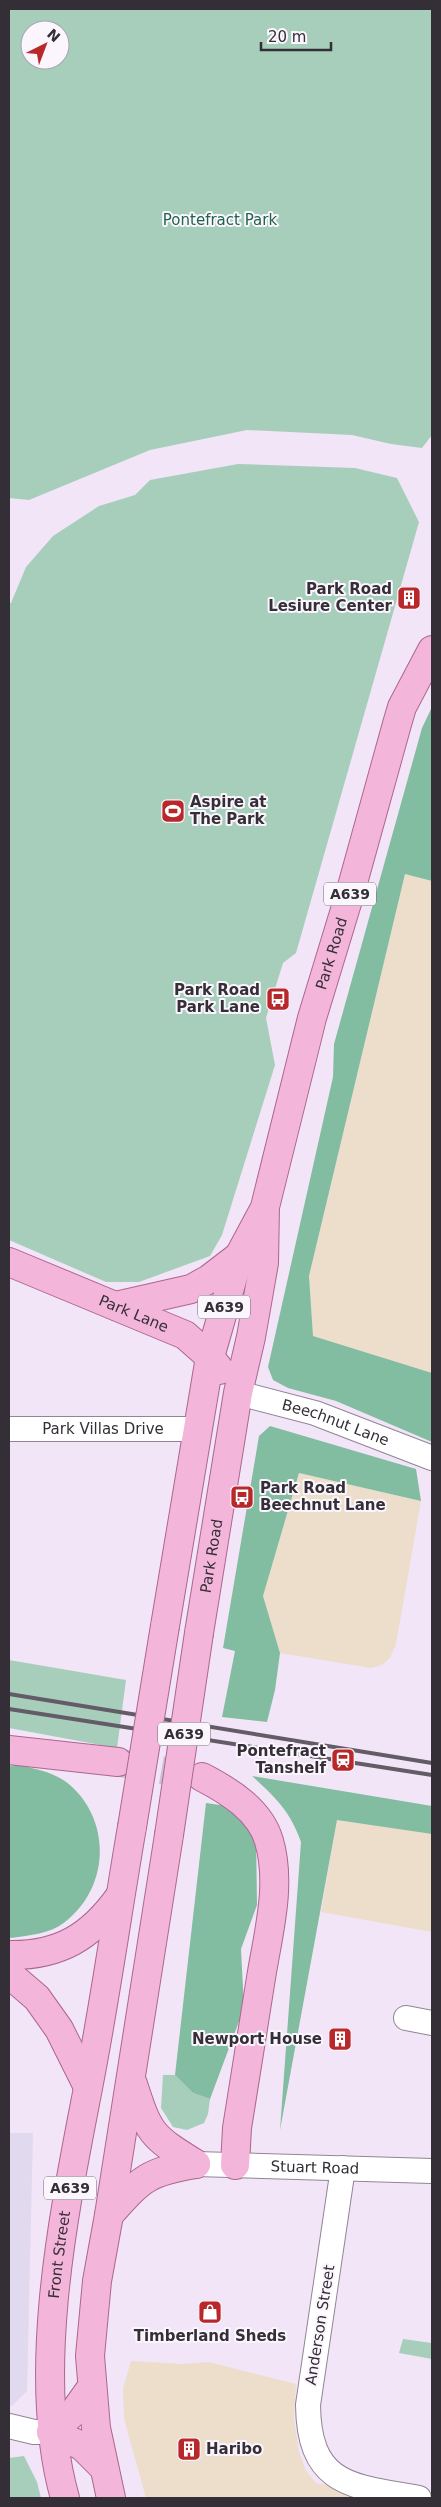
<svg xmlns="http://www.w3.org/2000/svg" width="441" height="2507" font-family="'DejaVu Sans',sans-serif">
  <rect width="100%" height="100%" fill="#f2e5f7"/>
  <path fill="#e1d9ed" d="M9,2133H33L27,2391L12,2406L9,2405Z"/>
  <path fill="#eddecb" d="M405,874L432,881V1373L313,1336L309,1276Z
    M299,1473L421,1501L396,1644L390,1658L382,1665L371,1668L280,1653L263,1596Z
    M337,1819L432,1834V1932L321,1912Z
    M131,2361L183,2364L209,2362L296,2384L294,2418L299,2452L306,2471L316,2483L388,2498H146L124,2419L123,2389Z"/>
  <path fill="#a7cebb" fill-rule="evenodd" d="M9,9H432V435L422,448L391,444L352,435L247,430L150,450L29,500L9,498ZM30,30H60V60H30Z
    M238,464L355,468L397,478L419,522L296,953L283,963L266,1018L275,1065L222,1235L210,1256L139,1282H106L9,1240V603H11L26,567L53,536L99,506L135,495L150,480Z
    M9,1660L126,1680L117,1748L9,1728Z
    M163,2075H175L193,2093L210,2099L208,2114L204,2123L187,2130L173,2127L161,2108Z
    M403,2339L432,2343V2359L399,2353Z
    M24,2456L37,2482L41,2498H9V2458Z"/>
  <path fill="#82bca1" d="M432,707V881L405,874L309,1276L313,1336L432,1373V1442L336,1401L288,1388L273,1380L268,1367L333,1077L334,1044L422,728Z
    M270,1426L416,1469L421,1501L299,1473L263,1596L280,1653L275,1690L267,1722L222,1717L235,1651L223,1648L259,1436Z
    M18,1765C36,1769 55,1772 70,1785C112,1822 109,1888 65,1922C50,1934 30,1935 11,1938L9,1937V1766Z
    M252,1776L432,1806V1834L337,1820L280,2130L301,1842C290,1811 276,1798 252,1776Z
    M206,1803L234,1807L256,1834L257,1905L241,1949L244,2008L210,2099L193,2093L175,2075Z"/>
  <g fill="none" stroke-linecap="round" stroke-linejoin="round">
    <path stroke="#ccc1d0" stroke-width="28" stroke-dasharray="28 14" stroke-linecap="butt" d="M120,1763L201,1777"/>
    <g stroke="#918595" stroke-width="26">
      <g id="minor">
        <path id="s1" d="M238,1393L315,1413L432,1458"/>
        <path id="s2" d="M9,1429H197"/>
        <path d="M406,2018L432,2023"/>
        <path id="s3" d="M196,2164L432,2171"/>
        <path d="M343,2168L308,2405C309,2487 353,2486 419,2498"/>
        <path d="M9,2426L34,2432H51"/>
      </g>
    </g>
    <g stroke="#ac6690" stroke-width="30">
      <g id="major">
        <path id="s4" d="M9,1262L185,1335L210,1357L220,1370"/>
        <path d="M116,1306L191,1289L209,1279L239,1256"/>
        <path d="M165,1626L210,1357L239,1256L262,1213"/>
        <path id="s5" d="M199,1633L238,1393L251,1337L264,1263L265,1207L312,1018L351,890L397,724L402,707L432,650"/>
        <path d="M9,1750L118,1762"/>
        <path d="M202,1777C229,1791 260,1810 269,1841C282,1885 268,1934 261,1978C253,2028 245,2078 237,2128L235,2165"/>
        <path d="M9,1955C59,1956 91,1937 120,1896"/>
        <path d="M9,1974L37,1998L59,2029L88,2087"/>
        <path d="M133,2084C149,2134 151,2136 196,2164"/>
        <path d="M109,2215C142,2178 147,2172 196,2164"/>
        <path d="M51,2432L82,2446L103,2467"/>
        <path d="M51,2432L74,2412L91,2388"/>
        <path id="s6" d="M65,2498C30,2375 64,2212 88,2088C105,2001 117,1914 132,1827"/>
        <path d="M111,2498L96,2428L90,2356L97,2281L109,2215L169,1835"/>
      </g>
    </g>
    <use href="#minor" stroke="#fff" stroke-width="24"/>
    <use href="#major" stroke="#f4b5da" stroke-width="28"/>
    <path stroke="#635c66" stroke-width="4" d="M9,1694L432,1763
      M9,1709L432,1775"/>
    <g stroke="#ac6690" stroke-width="30" stroke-linecap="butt">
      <path id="major-bridge" d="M132,1827L165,1626
        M169,1835L199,1633"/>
    </g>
    <use href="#major-bridge" stroke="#f4b5da" stroke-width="28"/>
  </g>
  <defs>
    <g id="building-square" transform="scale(1.25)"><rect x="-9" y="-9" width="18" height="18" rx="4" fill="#b8282a" stroke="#fbf5fd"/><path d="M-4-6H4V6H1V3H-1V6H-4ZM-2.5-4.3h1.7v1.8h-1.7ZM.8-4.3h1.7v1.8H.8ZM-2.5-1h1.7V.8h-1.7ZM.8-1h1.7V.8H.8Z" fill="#fff"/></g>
    <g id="stadium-square" transform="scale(1.25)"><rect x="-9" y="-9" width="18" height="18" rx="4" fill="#b8282a" stroke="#fbf5fd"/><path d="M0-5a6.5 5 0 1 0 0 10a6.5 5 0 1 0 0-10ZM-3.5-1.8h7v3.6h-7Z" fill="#fff"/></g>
    <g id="bus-square" transform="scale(1.25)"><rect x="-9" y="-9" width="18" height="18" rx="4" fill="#b8282a" stroke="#fbf5fd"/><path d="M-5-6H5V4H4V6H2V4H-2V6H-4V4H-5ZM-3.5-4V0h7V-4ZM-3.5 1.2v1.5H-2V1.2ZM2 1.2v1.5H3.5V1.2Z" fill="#fff"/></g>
    <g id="station-square" transform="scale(1.25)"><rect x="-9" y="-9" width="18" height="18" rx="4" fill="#b8282a" stroke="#fbf5fd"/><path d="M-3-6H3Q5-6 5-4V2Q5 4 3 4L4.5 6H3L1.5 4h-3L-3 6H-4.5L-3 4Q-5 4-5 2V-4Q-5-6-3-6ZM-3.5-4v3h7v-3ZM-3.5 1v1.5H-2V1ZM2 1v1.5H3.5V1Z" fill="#fff"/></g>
    <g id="shop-square" transform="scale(1.25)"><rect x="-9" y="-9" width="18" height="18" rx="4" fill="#b8282a" stroke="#fbf5fd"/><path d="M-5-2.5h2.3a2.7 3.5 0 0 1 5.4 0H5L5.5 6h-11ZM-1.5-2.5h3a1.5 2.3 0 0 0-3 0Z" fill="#fff"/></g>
  </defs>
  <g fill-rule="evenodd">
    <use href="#building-square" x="409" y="598"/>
    <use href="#stadium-square" x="173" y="811"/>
    <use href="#bus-square" x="278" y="999"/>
    <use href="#bus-square" x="242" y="1497"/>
    <use href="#station-square" x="343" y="1760"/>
    <use href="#building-square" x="340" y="2039"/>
    <use href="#shop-square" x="210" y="2312"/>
    <use href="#building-square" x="189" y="2449"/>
  </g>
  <g text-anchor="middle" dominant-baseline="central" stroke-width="4" stroke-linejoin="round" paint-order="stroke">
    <g fill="#fbf5fd" stroke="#706a72" stroke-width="1">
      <rect x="324" y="882.5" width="52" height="23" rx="4"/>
      <rect x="198" y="1295.5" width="52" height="23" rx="4"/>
      <rect x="158" y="1722.5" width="52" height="23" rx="4"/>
      <rect x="44" y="2176.5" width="52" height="23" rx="4"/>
    </g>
    <g font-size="14" font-weight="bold" fill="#342f36">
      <text x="350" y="894">A639</text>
      <text x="224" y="1307">A639</text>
      <text x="184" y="1734">A639</text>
      <text x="70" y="2188">A639</text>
    </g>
    <g font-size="15" fill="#1e6449" stroke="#fbf5fd">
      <text x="220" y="220">Pontefract Park</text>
    </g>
    <g font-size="15" font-weight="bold" fill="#342f36" stroke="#fbf5fd" text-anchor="end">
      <text x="392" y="589">Park Road<tspan x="392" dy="17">Lesiure Center</tspan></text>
      <text x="190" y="802" text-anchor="start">Aspire at<tspan x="190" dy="17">The Park</tspan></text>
      <text x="260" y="990">Park Road<tspan x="260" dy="17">Park Lane</tspan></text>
      <text x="260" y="1488" text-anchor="start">Park Road<tspan x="260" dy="17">Beechnut Lane</tspan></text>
      <text x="326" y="1751">Pontefract<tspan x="326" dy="17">Tanshelf</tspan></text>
      <text x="322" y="2039">Newport House</text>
      <text x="210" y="2336" text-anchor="middle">Timberland Sheds</text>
      <text x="206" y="2449" text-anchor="start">Haribo</text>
    </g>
    <g font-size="15" fill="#342f36" stroke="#fbf5fd">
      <text stroke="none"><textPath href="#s5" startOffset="694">Park Road</textPath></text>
      <text stroke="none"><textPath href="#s4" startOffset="135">Park Lane</textPath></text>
      <text stroke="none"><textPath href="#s1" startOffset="102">Beechnut Lane</textPath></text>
      <text stroke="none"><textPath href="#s2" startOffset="94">Park Villas Drive</textPath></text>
      <text stroke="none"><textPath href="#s5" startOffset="78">Park Road</textPath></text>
      <text stroke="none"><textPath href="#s3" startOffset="119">Stuart Road</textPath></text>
      <text stroke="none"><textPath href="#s6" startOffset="245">Front Street</textPath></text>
      <text transform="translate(320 2325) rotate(-81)">Anderson Street</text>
    </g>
  </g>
  <rect width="441" height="2507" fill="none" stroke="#342f36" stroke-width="20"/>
  <g transform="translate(45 45) rotate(42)"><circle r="24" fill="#fbf5fd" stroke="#aba6ad"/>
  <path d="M0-4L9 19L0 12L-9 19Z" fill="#b8282a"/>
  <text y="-8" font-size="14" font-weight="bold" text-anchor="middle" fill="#342f36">N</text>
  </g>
  <path d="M261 42v8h70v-8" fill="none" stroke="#342f36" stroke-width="2.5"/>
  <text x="268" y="42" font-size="15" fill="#342f36" stroke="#fbf5fd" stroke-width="4" paint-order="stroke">20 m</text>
</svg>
